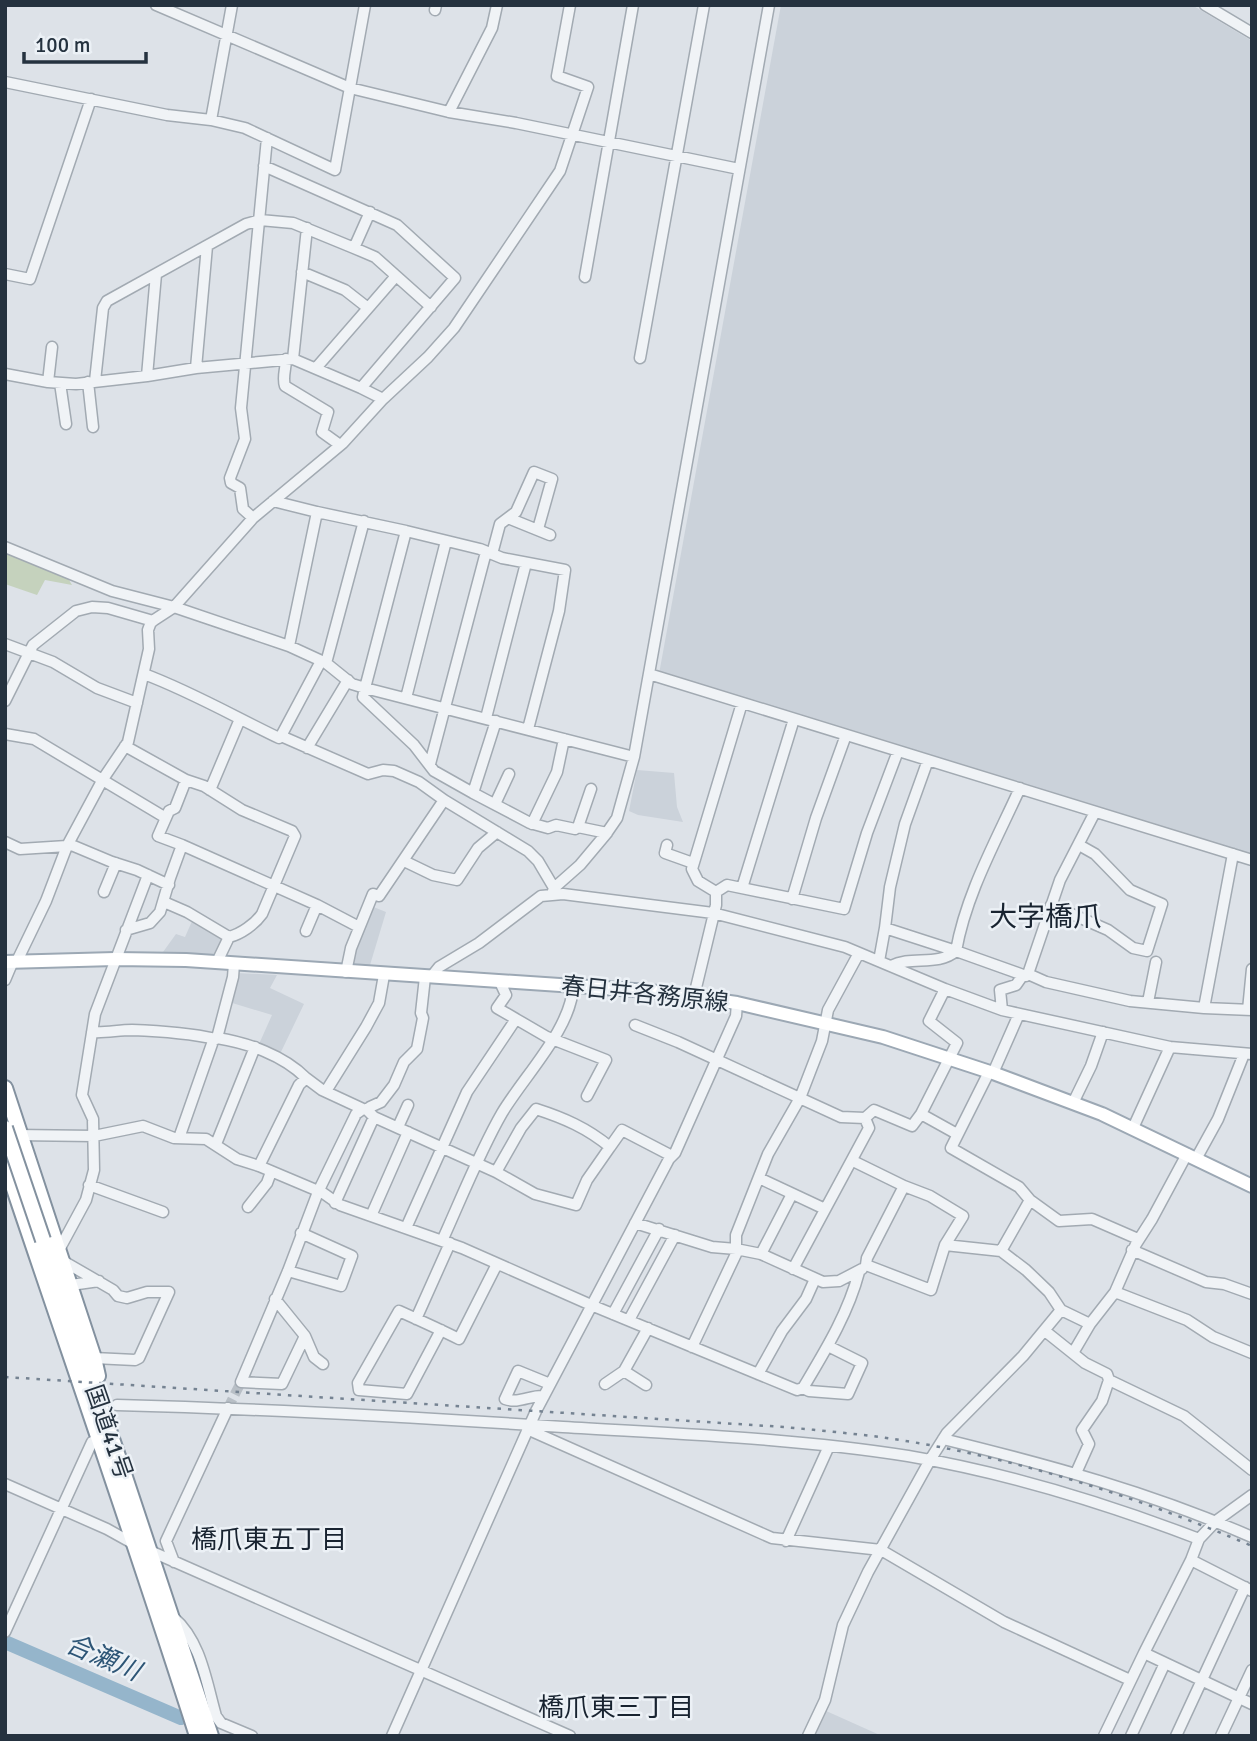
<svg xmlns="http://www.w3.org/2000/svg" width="1257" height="1741" font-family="Signika,'Noto Sans JP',sans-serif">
  <rect width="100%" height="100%" fill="#dde2e8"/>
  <path fill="#cbd2da" d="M781,5H1192L1252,41V856L659,674Z
    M637,770L674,773L677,807L683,822L638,815L629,811Z
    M371,906L386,912L370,965L350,963Z
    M193,919L225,938L220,951L214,955L163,952L176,934L185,937Z
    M237,973L277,975L270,988L304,1004L280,1054L259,1044L272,1015L229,1002Z
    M824,1710L882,1736H812Z"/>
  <path fill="#c5d2bd" d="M5,552L66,575L72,585L45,580L37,595L5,584Z"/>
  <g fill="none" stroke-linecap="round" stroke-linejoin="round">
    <path stroke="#95b5cb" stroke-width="14" d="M5,1642L181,1718"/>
    <path stroke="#b8bfc6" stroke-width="10" stroke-dasharray="10 5" stroke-linecap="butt" d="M228,1408L241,1382"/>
    <g stroke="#a2aab2" stroke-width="13">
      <path id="minor" d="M156,5L350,88L449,112L516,123L739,169
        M1205,5L1252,33
        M435,10L436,5
        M5,82L167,115L211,120L245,128L335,170L365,5
        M449,112L492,28L497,5
        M211,120L232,5
        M354,248L370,212
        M302,272L345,290L368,308
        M5,274L30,279L91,99
        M585,277L633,5
        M640,358L704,5
        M286,359C286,369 282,377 285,386L328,412L322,432L340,445
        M293,359L307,228
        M196,368L207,246
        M316,368L396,276
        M5,374L48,382L76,384L147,376L196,368L293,359L361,388L455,278L397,225L264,166
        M147,376L156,274
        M95,381L103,308L107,301L246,224L260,220L293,223L354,248L375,257L431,307
        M48,382L52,347
        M88,382L93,427
        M60,383L66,424
        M361,388L383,399
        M273,501L317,512
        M253,518L243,509L240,488L231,483L230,478L245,439L241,408L267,138
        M508,518L550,535
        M406,531L365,688L634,757
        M5,547L112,591L174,607L289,646L326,663L352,684L365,688L363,697L414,745L434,771L473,793L496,721
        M492,554L500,524L516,512L534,472L552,479L538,529
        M5,644L53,662L97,688L137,703
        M289,646L317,512L406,531L480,549L502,558L565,570L559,611L528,729
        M326,663L364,521
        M144,674C190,691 235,717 279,738L281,736L368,774L383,770L394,771L419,782L444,800L528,851L538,861L554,888
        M649,674L1252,860
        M406,698L446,541
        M5,701L33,645L76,611L92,607L108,608L153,621
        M486,718L526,563
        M5,734L34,739L166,818
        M281,736L321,661
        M125,746L186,780L204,786L242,810L292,831L295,836L262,914C255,924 241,934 229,937L217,962
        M307,748L348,680
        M430,764L486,552
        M186,780L175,808L169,811L158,836L182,845L317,905L359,927
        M210,790L240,719
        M473,793L530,823L548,828L556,825L575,829L578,827L607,833
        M495,804L509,774
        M532,824L557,772L564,739
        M578,827L591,789
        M5,842L20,849L67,846
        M69,844L112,862L137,870L169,885
        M667,845L665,853L693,863
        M404,861L433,875L457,880L478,848L497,832
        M742,888L794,719
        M104,892L116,863
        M716,892L727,885L844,909L867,833L898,751
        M716,892L698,881L692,869L742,703
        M552,894L554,888L580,865L606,834L617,818L634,757L769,5
        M792,899L816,818L846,735
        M164,902L187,912L229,937
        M1051,905L1108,930L1133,948L1147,951L1162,904L1130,890L1095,854L1079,845
        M885,928L890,887L905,824L928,760
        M126,930L150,923L160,912L170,878L182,845
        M306,931L317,905
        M17,961L46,901L67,846L103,779L128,742L149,649L148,630L151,622L174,607L253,518L343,443L383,399L428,357L454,328L560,171L588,87L557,76L570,5
        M879,961L885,928L956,951C966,894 996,841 1020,788
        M234,964L233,977L217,1038C248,1043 283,1055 306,1078
        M891,966C912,955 937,967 956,951L1026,976L1028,974L1060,880L1095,812
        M346,972L351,948L373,894L379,896L444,800
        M1028,974L1046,982L1130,1001L1204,1008L1233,854
        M431,977L439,967L479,943L541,896L563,894L713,913L845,947L945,989L1002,1010L1170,1047L1252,1054
        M5,980L13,961
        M500,982L506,995L497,1008L516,1019
        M694,996L716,905V892
        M1148,1002L1156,962
        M1204,1008L1252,1010
        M1002,1010L1000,990L1016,985L1023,975
        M1248,1010L1252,969
        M635,1025L678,1042L841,1117L865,1118L874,1110L912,1126L921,1114L957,1043L929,1021L945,989
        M92,1032C106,1033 118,1030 132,1030C160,1031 189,1033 216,1039
        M989,1072L951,1148L1019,1187L1030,1200
        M993,1073L1019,1014
        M326,1091L366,1027L379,1003L384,975
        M1073,1103L1091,1066L1103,1032
        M367,1110L370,1107L381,1102L394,1085L404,1062L417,1049L423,1018L421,1013L425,977
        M921,1114L957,1134
        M398,1127L408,1105
        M1133,1128L1170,1047
        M16,1135L94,1136L143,1126L174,1138L206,1139L237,1159L259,1166L323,1193L340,1205L462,1248L591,1305L797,1390L803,1388C825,1351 848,1314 859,1272
        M179,1138L213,1041L217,1038
        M216,1144L255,1047
        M1196,1159L1218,1119L1244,1054
        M853,1161L904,1186
        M259,1166L299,1085L306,1078L322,1090L363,1109
        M496,1172L521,1128L536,1109C564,1118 587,1128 610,1147L622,1130L672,1156
        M759,1178L825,1209
        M89,1185L163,1212
        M904,1186L930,1196L963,1216L945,1245L931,1290L866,1265L867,1258Z
        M335,1203L374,1117
        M248,1207L267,1183L271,1172
        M371,1216L408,1132
        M635,1223L712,1247L736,1249L761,1254L823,1282L839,1281L862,1269
        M406,1228L467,1092L516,1019L547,1037L606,1060L587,1096
        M442,1241C461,1199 480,1151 502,1113C524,1076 572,1028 573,986
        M945,1245L1001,1251L1026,1270L1049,1292L1061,1310L1090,1324L1115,1292L1136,1244L1152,1219L1187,1154
        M59,1250L86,1200L94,1170L93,1119L82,1095L95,1014L148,875
        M1132,1250L1206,1282L1224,1284L1252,1294
        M1001,1251L1030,1200L1059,1221L1092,1219L1138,1239
        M761,1254L792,1194
        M63,1261L113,1290L118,1296L127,1298L147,1292H169L139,1358L135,1360L94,1358
        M793,1269L869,1128L865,1118
        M288,1271L341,1286L352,1256L301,1233
        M71,1285L99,1281
        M1115,1292L1187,1320L1213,1337L1252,1353
        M275,1299L305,1336L282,1384L241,1382L288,1271L318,1192L356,1114L363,1109L367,1110L374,1117L496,1172L535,1194L576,1205L587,1180L610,1147
        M613,1314L659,1229
        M416,1319L450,1243
        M629,1320L675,1235
        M441,1330L407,1394L359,1390L358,1383L399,1311C419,1320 439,1329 459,1339L497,1264
        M1045,1331L1085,1363L1107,1374L1109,1380L1184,1416L1252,1470
        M305,1336L314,1357L323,1364
        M692,1347L736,1254V1235L768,1154L800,1098L822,1041L828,1010L859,953
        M1073,1353L1090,1324
        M624,1371L646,1385
        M758,1374L782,1331L806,1299L815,1279
        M605,1384L624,1371L648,1328
        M803,1388L809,1391L848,1394L862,1363L828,1346
        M544,1396C530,1395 519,1404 505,1399L518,1371L550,1384
        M117,1405C266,1409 414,1417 563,1427C678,1434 794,1438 908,1456C1008,1473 1105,1503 1199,1539
        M527,1429L772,1538L881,1550L1004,1622L1130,1680
        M943,1439C1049,1465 1152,1493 1252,1537
        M1076,1473L1089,1444L1082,1430L1102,1401L1109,1380
        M5,1484L107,1529L134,1544
        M1252,1495L1216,1521L1199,1539L1191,1560L1144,1653L1252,1704
        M786,1541L829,1446
        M148,1550L570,1736
        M1191,1560L1252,1591
        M174,1562L166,1541L228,1408
        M173,1617C201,1641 206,1681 216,1716L221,1723L252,1736
        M5,1632L92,1442
        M392,1736L536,1411L669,1159L675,1153L736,1016L737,1003
        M808,1736L825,1700L843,1625L868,1572L930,1460L947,1433L1023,1356L1061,1310
        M1104,1736L1144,1653
        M1131,1736L1165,1663
        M1176,1736L1245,1587
        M1221,1736L1252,1670"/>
    </g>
    <g stroke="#9ca8b4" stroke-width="16">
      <path id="major" d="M5,962L115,959L186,960L649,991L737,1003L883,1037L993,1073L1102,1114L1252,1186"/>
    </g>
    <g stroke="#83919f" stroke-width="18">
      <path id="highway" d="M5,1088L94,1358L98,1376
        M5,1162C69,1353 136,1544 197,1736
        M43,1240L119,1459L211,1736"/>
    </g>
    <use href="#minor" stroke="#f0f3f6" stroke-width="10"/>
    <use href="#major" stroke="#fff" stroke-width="12"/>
    <use href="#highway" stroke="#fff" stroke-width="14"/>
    <path stroke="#758392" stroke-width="2.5" stroke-dasharray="3.5 7" stroke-linecap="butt" d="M5,1377L784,1427C816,1430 848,1433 880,1437C1008,1455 1133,1495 1252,1546"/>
    <g stroke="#83919f" stroke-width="18" stroke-linecap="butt">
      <path id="highway-bridge" d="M5,1128L43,1240"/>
    </g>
    <use href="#highway-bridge" stroke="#fff" stroke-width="14"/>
  </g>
  <g text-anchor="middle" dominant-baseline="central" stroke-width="5" stroke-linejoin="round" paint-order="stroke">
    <g font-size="24" fill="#25323f" stroke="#ecf1f6">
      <text transform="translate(645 994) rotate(6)">春日井各務原線</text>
      <text transform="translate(109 1432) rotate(71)">国道41号</text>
    </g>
    <g font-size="26" fill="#182330" stroke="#ecf1f6">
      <text x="269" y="1540">橋爪東五丁目</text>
      <text x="616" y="1708">橋爪東三丁目</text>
    </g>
    <g font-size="26" font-style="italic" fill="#2d5576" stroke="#ecf1f6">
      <text transform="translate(103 1658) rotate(23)">合瀬川</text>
    </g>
    <g font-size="28" fill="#182330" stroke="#ecf1f6">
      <text x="1045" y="917">大字橋爪</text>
    </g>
  </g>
  <rect width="1257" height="1741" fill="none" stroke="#25323f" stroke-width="14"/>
  <path d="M24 52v10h122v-10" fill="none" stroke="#25323f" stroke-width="3.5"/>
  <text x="35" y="52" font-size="21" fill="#25323f" stroke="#ecf1f6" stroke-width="5" paint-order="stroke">100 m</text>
</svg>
